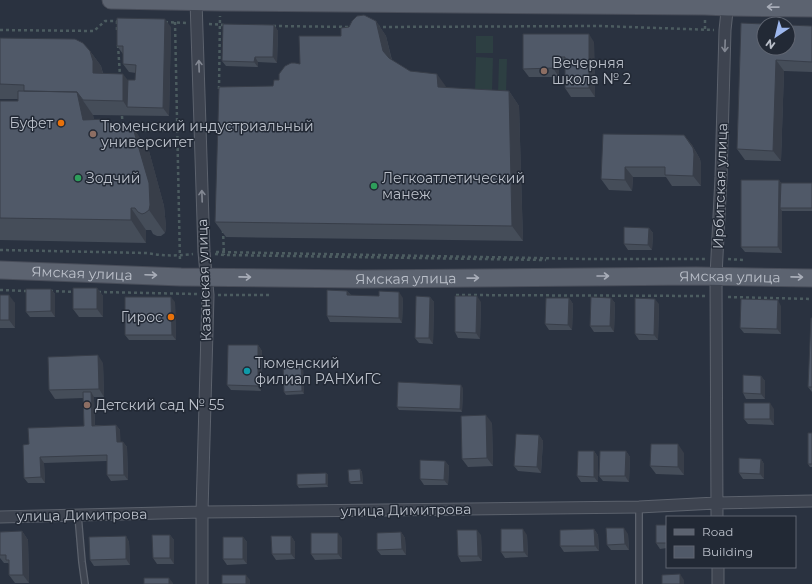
<svg xmlns="http://www.w3.org/2000/svg" width="812" height="584" font-family="Montserrat,sans-serif">
  <rect width="100%" height="100%" fill="#2a3240"/>
  <path fill="#2d3f42" d="M476,36H493V53H476Z
    M476,57L493,58L492,92H475Z
    M499,59H507L506,94H498Z"/>
  <g fill="none" stroke-linecap="round" stroke-linejoin="round">
    <g stroke="#5c626d" stroke-width="8">
      <path id="service" d="M78,515L82,562L85,584
        M639,584V507"/>
    </g>
    <g stroke="#5c626d" stroke-width="13">
      <path id="minor" d="M196,0L204,252L208,295L202,512V584
        M0,517L202,512L639,507L716,503L812,501
        M717,517L716,276L721,177L725,30L728,2
        M718,567V584"/>
    </g>
    <g stroke="#484d59" stroke-width="19">
      <g id="primary">
        <path d="M111,0L220,2L705,6L728,7L812,8"/>
        <path id="s1" d="M0,270L181,277L359,279L696,276L812,278"/>
      </g>
    </g>
    <path stroke="#4c5c60" stroke-width="2.5" stroke-dasharray="3 3" stroke-linecap="butt" d="M117,21V32
      M165,22L186,23
      M175,22L180,262
      M209,24L226,25
      M273,26L352,27
      M377,27L601,26L714,30
      M705,29V20
      M0,30L94,31L105,21H120
      M118,45L120,76
      M219,89L220,16
      M122,116L123,129
      M132,130H177
      M223,230L224,255
      M0,250L147,253C163,256 177,256 193,254
      M216,252L588,259H705
      M215,254L224,255L546,260
      M728,259L743,260
      M0,290L27,291
      M50,291L75,292
      M98,292L197,294
      M218,295H271
      M456,295L705,296
      M728,297L812,299"/>
    <use href="#service" stroke="#3e4450" stroke-width="5.5"/>
    <use href="#minor" stroke="#3e4450" stroke-width="11"/>
    <use href="#primary" stroke="#5c6370" stroke-width="17"/>
  </g>
  <path fill="#454d59" d="M376,21L386,36L392,60L410,71L446,88L509,91L519,106L523,241L226,237L215,222L273,86L279,80L341,36L349,27Z
    M741,23L812,26V72L784,71L781,161L745,160L737,149Z
    M274,25L278,31L277,63L258,62V67L226,66L222,61Z
    M171,27L169,116L93,115L94,120L107,119L112,126L133,128L149,151L164,206L166,227L165,233L161,236H157L153,234L151,230H146V243L0,240V101H18V99H0V38L90,51L101,66L103,73L128,80H135L136,73L129,72L123,64V54L117,46Z
    M523,34L594,42L595,97H571L565,88V65H559V77H529L523,69Z
    M684,135L692,145L700,159L701,165V186H672L666,177H633L632,191L609,190L601,179Z
    M779,180L781,183H812V211H782V253L745,252L741,247Z
    M649,228L653,233L652,250H628L624,244Z
    M97,288L103,296V317H79L73,309Z
    M51,289L55,294V317H30L26,312Z
    M347,291L351,295L403,298L402,323L330,322L327,316Z
    M0,295L15,303V328H0Z
    M430,297L434,302L433,344L419,343L415,338Z
    M569,298L573,304L572,330H549L545,324Z
    M611,298L615,303L614,332H594L590,326Z
    M175,302L176,340H129L125,335Z
    M481,302L480,339L458,338L455,332Z
    M659,304L658,340H639L635,334Z
    M781,306V334L744,333L740,328Z
    M812,318V392L808,387Z
    M258,345L262,351L261,391L231,390L227,385Z
    M103,363L104,397H94L95,425H116L120,430V442H123L127,447L128,480L111,481L107,475V461L44,463L45,483H28L24,478L29,444L84,426L83,398L55,399L49,390Z
    M301,363L303,366L304,394L286,395L284,392Z
    M761,376L765,381V399H746L743,393Z
    M463,388L462,412L399,410L397,407Z
    M774,409V425L748,424L744,419Z
    M492,423L493,466L468,467L462,459Z
    M812,433V467H810L808,464Z
    M539,435L543,441L541,473L518,471L514,466Z
    M594,451L598,457V482H581L577,476Z
    M626,451L630,457L629,482L603,481L599,476Z
    M684,453V475L656,474L650,466Z
    M761,459L764,464V479H743L739,473Z
    M445,461L449,466L448,485H424L420,479Z
    M360,469L362,472L363,484H351L349,482Z
    M326,473L328,475V487L299,488L297,485Z
    M667,525V548L660,549L656,543Z
    M594,529L598,535L599,551L564,552L560,546Z
    M22,531L28,540L29,583H15L9,575V564L8,563H4L0,558V532Z
    M401,532L405,538L406,555H381L377,550Z
    M628,534L629,550H611L607,545Z
    M170,535L174,540V564H157L153,558Z
    M481,535L482,561L461,562L458,556Z
    M527,535L528,557L505,558L501,552Z
    M126,536L129,542L130,565L94,566L90,560Z
    M291,536L295,542V559L276,560L272,554Z
    M243,537L247,542V564L227,565L223,559Z
    M342,538V559L315,560L311,554Z"/>
  <path fill="#383e49" d="M165,19L171,27L169,116L163,108Z
    M376,21L386,36L393,66L383,51Z
    M274,25L278,31L277,63L273,57Z
    M589,34L594,42L595,97L589,88Z
    M90,51L101,66L103,75L93,73Z
    M255,57L258,62V67L254,62Z
    M553,57L559,65V77L553,68Z
    M776,60L784,71L781,161L773,151Z
    M123,74L134,88L127,107L123,101Z
    M437,74L447,88L438,87Z
    M509,91L519,106L523,241L512,226Z
    M77,92L93,115L99,142L83,120Z
    M133,128L149,151L164,206L166,227L165,233L149,210Z
    M684,135L692,145L700,159L701,165V186L693,176Z
    M625,167L633,177L632,191L625,180Z
    M779,180L783,186L780,208L782,211V253L778,247Z
    M131,208L146,230V243L131,220Z
    M649,228L653,233L652,250L648,245Z
    M97,288L103,296V317L97,309Z
    M51,289L55,294V317L51,311Z
    M347,291L351,296L347,295Z
    M399,292L403,298L402,323L399,318Z
    M9,295L15,303V328L9,320Z
    M477,296L481,302L480,339L476,333Z
    M171,297L175,302L176,340L172,335Z
    M430,297L434,302L433,344L429,338Z
    M569,298L573,304L572,330L568,325Z
    M611,298L615,303L614,332L610,326Z
    M655,299L659,304L658,340L654,335Z
    M778,300L781,306V334L777,329Z
    M258,345L262,351L261,391L258,386Z
    M98,355L103,363L104,397L99,389Z
    M301,363L303,366L304,394L302,391Z
    M761,376L765,381V399L761,394Z
    M461,385L463,388L462,412L460,409Z
    M91,392L94,397L95,431L92,426Z
    M770,403L774,409V425L770,419Z
    M486,415L492,423L493,466L487,458Z
    M116,425L120,430L121,447L117,442Z
    M539,435L543,441L541,473L537,467Z
    M123,442L127,447L128,480L124,475Z
    M678,444L684,453V475L678,467Z
    M594,451L598,457V482L594,477Z
    M626,451L630,457L629,482L625,476Z
    M40,457L44,463L45,483L41,477Z
    M761,459L764,464V479L760,474Z
    M445,461L449,466L448,485L444,480Z
    M360,469L362,472L363,484L361,481Z
    M326,473L328,475V487L326,484Z
    M624,528L628,534L629,550L625,544Z
    M523,529L527,535L528,557L524,552Z
    M594,529L598,535L599,551L595,546Z
    M477,530L481,535L482,561L478,556Z
    M22,531L28,540L29,583L23,575Z
    M401,532L405,538L406,555L402,549Z
    M338,533L342,538V559L338,554Z
    M170,535L174,540V564L170,558Z
    M126,536L129,542L130,565L126,559Z
    M291,536L295,542V559L291,554Z
    M243,537L247,542V564L243,559Z
    M680,574L684,580V584H680Z
    M246,575L250,580V584H246Z
    M169,578L173,583V584H169Z"/>
  <path fill="#505968" stroke="#383e49" d="M364,15L376,21L383,51L389,58L410,71L437,74L438,87L509,91L512,226L215,222L219,87L273,86L274,80H279V74L285,66L291,63H295L300,64L299,36H341V28L349,27L352,21L357,16Z
    M117,18L165,19L163,108L127,107L128,80H135L136,65L123,64V46H117Z
    M741,23L764,24V48H788V25L812,26V62L776,60L773,151L737,149Z
    M223,24L274,25L273,57H255L254,62L222,61Z
    M523,34H589V88H565V57H553V68L523,69Z
    M0,38L75,39L83,43L90,51L93,61V73L123,74V101L83,100L77,92L24,91V85L0,84Z
    M18,91L77,92L83,120L107,119L111,126L133,128L149,183L150,205L149,210L145,213L142,214L138,212L135,208H131V220L0,218V101H18Z
    M603,134L684,135L693,148L694,154L693,176L665,175V167H625V180L601,179Z
    M741,180H779L778,247H741Z
    M781,183H812V208H780Z
    M624,227L649,228L648,245L624,244Z
    M73,288H97V309H73Z
    M26,289H51V311L26,312Z
    M327,290L347,291V295L379,296V291L399,292V318L327,316Z
    M0,295H9V320H0Z
    M416,296L430,297L429,338H415Z
    M455,296H477L476,333L455,332Z
    M125,297H171L172,335H125Z
    M591,297L611,298L610,326H590Z
    M546,298H569L568,325L545,324Z
    M635,298L655,299L654,335L635,334Z
    M741,299L778,300L777,329L740,328Z
    M811,318H812V387H808Z
    M228,345H258V386L227,385Z
    M98,355L99,389L49,390L48,357Z
    M301,363L302,391L284,392L283,364Z
    M743,375L761,376V394L743,393Z
    M398,382L461,385L460,409L397,407Z
    M83,392H91L92,426L116,425L117,442H123L124,475H107V455L40,457L41,477L24,478L23,445L29,444L28,428L84,426Z
    M744,403H770V419H744Z
    M486,415L487,458L462,459L461,416Z
    M808,433H812V464H808Z
    M516,434L539,435L537,467L514,466Z
    M651,444H678V467L650,466Z
    M578,451H594V477L577,476Z
    M600,451H626L625,476H599Z
    M739,458L761,459L760,474L739,473Z
    M420,460L445,461L444,480L420,479Z
    M360,469L361,481L349,482L348,470Z
    M326,473V484L297,485V474Z
    M656,525H667V543H656Z
    M606,528H624L625,544L607,545Z
    M501,529H523L524,552H501Z
    M594,529L595,546H560V530Z
    M457,530H477L478,556H458Z
    M22,531L23,575H9V560H6V555H0V532Z
    M401,532L402,549L377,550V533Z
    M311,533H338V554H311Z
    M152,535H170V558H153Z
    M126,536V559L90,560L89,537Z
    M271,536H291V554H272Z
    M223,537H243V559H223Z
    M680,574V584H662V575Z
    M222,575H246V584H222Z
    M144,578H169V584H144Z"/>
  <defs><path id="oneway-shaft" d="M-6 0H5M1.5-3L5.5 0L1.5 3" fill="none" stroke-width="1.6" stroke-linecap="round" stroke-linejoin="round"/></defs>
  <g stroke="#a8adb8">
    <use href="#oneway-shaft" transform="translate(773 7) rotate(-179)"/>
    <use href="#oneway-shaft" transform="translate(151 275) rotate(2)"/>
    <use href="#oneway-shaft" transform="translate(603 276)"/>
    <use href="#oneway-shaft" transform="translate(245 277) rotate(1)"/>
    <use href="#oneway-shaft" transform="translate(797 277) rotate(1)"/>
    <use href="#oneway-shaft" transform="translate(473 278) rotate(-1)"/>
  </g>
  <g stroke="#838893">
    <use href="#oneway-shaft" transform="translate(725 46) rotate(92)"/>
    <use href="#oneway-shaft" transform="translate(199 66) rotate(-92)"/>
    <use href="#oneway-shaft" transform="translate(202 196) rotate(-92)"/>
  </g>
  <g fill="#8d6e63" stroke="#222935" stroke-width="1.5">
    <circle cx="544" cy="71" r="4"/>
    <circle cx="93" cy="134" r="4"/>
    <circle cx="87" cy="405" r="4"/>
  </g>
  <g fill="#e8710a" stroke="#222935" stroke-width="1.5">
    <circle cx="61" cy="123" r="4"/>
    <circle cx="171" cy="317" r="4"/>
  </g>
  <g fill="#2e9e5b" stroke="#222935" stroke-width="1.5">
    <circle cx="78" cy="178" r="4"/>
    <circle cx="374" cy="186" r="4"/>
  </g>
  <circle fill="#0f9aa8" stroke="#222935" stroke-width="1.5" cx="247" cy="371" r="4"/>
  <g text-anchor="middle" dominant-baseline="central" stroke-width="3" stroke-linejoin="round" paint-order="stroke">
    <g font-size="14" fill="#bbc0ca" stroke="#222935" text-anchor="start">
      <text x="552" y="63">Вечерняя<tspan x="552" dy="16">школа № 2</tspan></text>
      <text x="53" y="123" text-anchor="end">Буфет</text>
      <text x="101" y="126">Тюменский индустриальный<tspan x="101" dy="16">университет</tspan></text>
      <text x="86" y="178">Зодчий</text>
      <text x="382" y="178">Легкоатлетический<tspan x="382" dy="16">манеж</tspan></text>
      <text x="163" y="317" text-anchor="end">Гирос</text>
      <text x="255" y="363">Тюменский<tspan x="255" dy="16">филиал РАНХиГС</tspan></text>
      <text x="95" y="405">Детский сад № 55</text>
    </g>
    <g font-size="14" fill="#bbc0ca" stroke="#222935">
      <text transform="translate(720 186) rotate(-88)">Ирбитская улица</text>
      <text stroke="none"><textPath href="#s1" startOffset="82">Ямская улица</textPath></text>
      <text stroke="none"><textPath href="#s1" startOffset="730">Ямская улица</textPath></text>
      <text stroke="none"><textPath href="#s1" startOffset="406">Ямская улица</textPath></text>
      <text transform="translate(204 280) rotate(-92)">Казанская улица</text>
      <text transform="translate(406 510) rotate(-1)">улица Димитрова</text>
      <text transform="translate(82 515) rotate(-1)">улица Димитрова</text>
    </g>
  </g>
  <rect x="666" y="516" width="130" height="52" fill="#222935" stroke="#5f6571"/>
  <rect x="674" y="529" width="20" height="6" fill="#5c6370" stroke="#5f6571"/>
  <text x="702" y="536" font-size="12" fill="#bbc0ca">Road</text>
  <rect x="674" y="546" width="20" height="12" fill="#505968" stroke="#5f6571"/>
  <text x="702" y="556" font-size="12" fill="#bbc0ca">Building</text>
  <g transform="translate(776 36) rotate(215)"><circle r="19" fill="#222935" stroke="#5f6571"/>
  <path d="M0-3L7 15L0 10L-7 15Z" fill="#9db7ed"/>
  <text y="-6" font-size="11" font-weight="bold" text-anchor="middle" fill="#bbc0ca">N</text>
  </g>
</svg>
